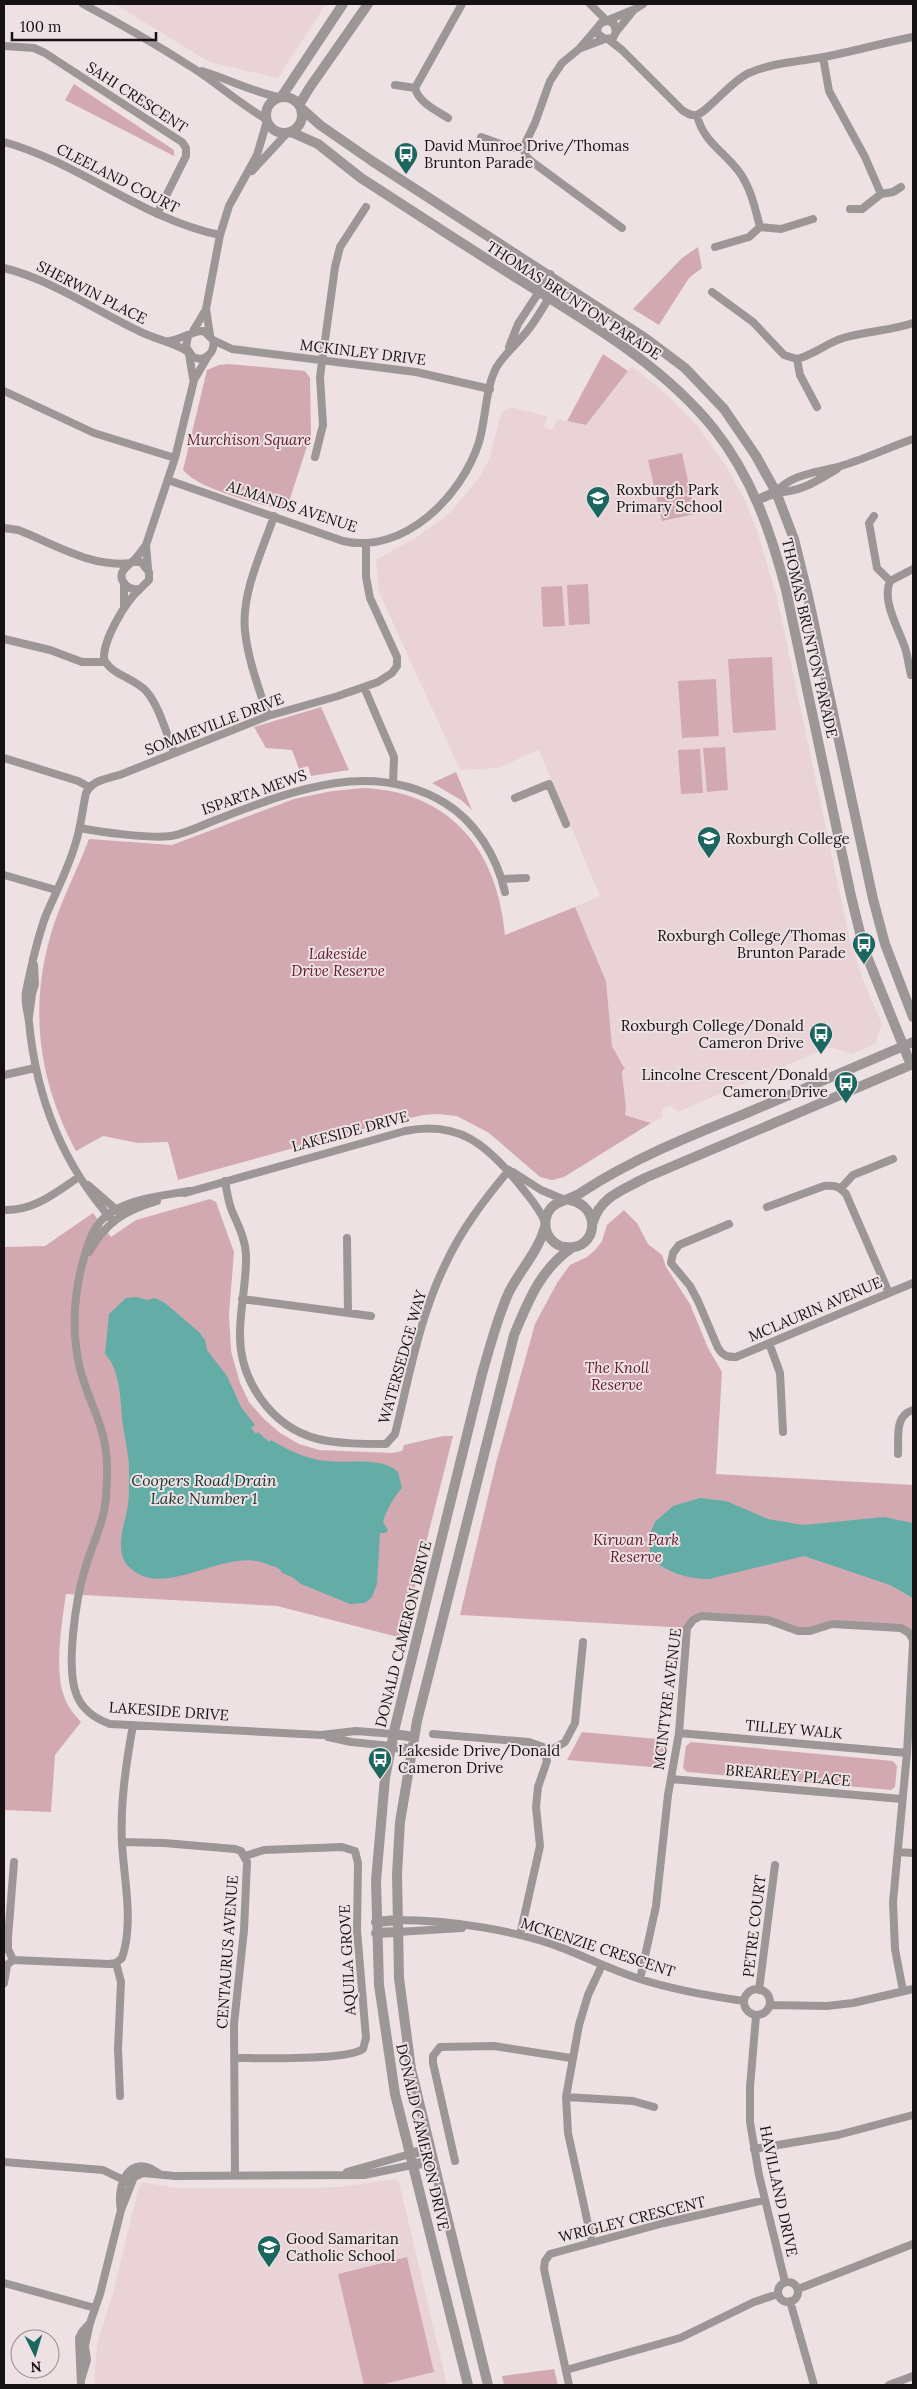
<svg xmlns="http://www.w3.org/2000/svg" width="917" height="2389" font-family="Lora,serif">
  <rect width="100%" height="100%" fill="#eee1e3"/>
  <path fill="#e9d3d7" d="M115,4H326L278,78L209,62Z
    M632,366L666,394L697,425L726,466L745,500L757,530L777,598L849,936L865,985L882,1024L875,1044L852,1054L834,1048H827L678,1112L670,1105L663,1108L662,1118L651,1123L625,1115L626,1107L622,1074L624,1065L612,1046L606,981L575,907L600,896L539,750L498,768L460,770L379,592L376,560L418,536L450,513L478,479L489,460L501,413L510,407L547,416L544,427L552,430L558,419L586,425Z
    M394,2179L399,2182L447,2385H94L97,2344L113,2293L139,2186L143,2182L175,2188H303L340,2187Z"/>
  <path fill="#d3a9b1" d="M74,84L174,150V156L65,100Z
    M698,247L702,268L689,278L659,325L633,309L682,258Z
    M603,354L628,371L586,425L567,421Z
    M228,364L305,371L310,378L311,434L286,511C259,503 201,491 183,470L207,370L219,365Z
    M682,453L695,514L662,521L648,460Z
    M588,584L590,624L569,625L567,585Z
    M562,586L565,626L543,627L541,587Z
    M772,657L776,730L733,733L728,659Z
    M716,679L719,736L682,738L678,681Z
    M321,707L349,770L311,776L308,766L299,769L292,750L266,748L254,727Z
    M725,747L728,790L707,792L703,748Z
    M700,749L703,793L681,794L678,750Z
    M456,772L472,810L461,800L432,783Z
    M364,788C452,792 498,852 505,935L575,907L606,981L612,1046L625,1069L622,1071V1074L626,1107L625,1115L651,1123L564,1177L552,1180L540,1177L489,1133L457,1116L438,1114L423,1115L367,1128L178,1180L168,1142L138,1143L103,1136L76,1151C37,1078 28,1003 54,924C64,895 78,868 89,839L172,845L294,799L332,791Z
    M210,1199L216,1202L234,1252L229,1314L231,1351L240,1383L249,1402L264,1419L280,1433L299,1444L319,1450L392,1453L402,1451L404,1445L443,1436H453L402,1638L277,1606L66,1594C62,1621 54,1669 64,1696C67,1706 74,1714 81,1722L55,1755L51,1812L4,1810V1247L45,1246L93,1213L111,1237L136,1220Z
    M624,1210L637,1223L648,1244L662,1255L666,1267L690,1304L708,1348L722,1372L716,1474L913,1485V1640L901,1628L832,1624L810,1631L779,1623L701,1616L687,1628L460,1615L496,1463L535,1324L557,1283L570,1265L587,1257L596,1249L602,1241L607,1225Z
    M582,1732L668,1740L662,1768L567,1760Z
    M691,1742L893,1761L897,1766L895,1787L891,1790L687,1772L683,1768L686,1746Z
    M407,2257L434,2372L380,2385H364L338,2274Z
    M554,2369L558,2385H504L502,2376Z"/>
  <path fill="#63ada6" d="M136,1297L147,1300L155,1298L165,1303L199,1332L205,1340L207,1350L227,1376L241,1407L255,1425L251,1428L256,1434L258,1432L269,1442L271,1440C288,1450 306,1459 326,1461C348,1464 381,1456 398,1472L402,1488C393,1498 387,1509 383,1522L388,1530L386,1533H380L377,1584L372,1597L365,1603L350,1604L301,1584L292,1577L282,1573C279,1566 273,1567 267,1564C225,1546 164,1602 129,1567C113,1551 125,1524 128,1505C129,1497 129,1487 129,1479C130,1461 126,1444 123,1426C120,1404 122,1372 105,1354L109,1314L126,1298Z
    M700,1498L726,1501L768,1519L803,1525L884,1517L913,1523V1598L890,1585L804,1556L709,1579C687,1579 665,1572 650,1557V1533L655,1522L673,1506Z"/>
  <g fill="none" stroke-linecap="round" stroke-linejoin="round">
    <path stroke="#9c9697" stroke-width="8" d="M83,4C121,24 157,45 193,68C218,84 240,104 266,119
      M590,4L607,21
      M609,21L614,24L616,32L613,38L605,39L598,34L597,28L601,23L635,9L643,4
      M597,28L579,49L562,63L550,81L535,123L523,148L526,156L531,161L622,228
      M616,32L633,11
      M608,39L622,50L682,110C687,113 690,116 696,115C707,113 732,80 749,73C775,62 797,62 824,57C854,51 883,43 913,37
      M4,46L34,48L45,53L182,142L186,148V156L157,214
      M581,48L605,39
      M823,57L829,91L865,157L881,194
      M202,71C228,79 253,92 279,97
      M395,85L415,88
      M697,115C703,142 724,151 740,173C751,189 755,208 760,227
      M448,118C436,110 419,103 415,88L462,4
      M481,137L511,148H523
      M4,142C80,163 142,219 220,235
      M252,171L288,132
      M850,209H862L881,194L893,192L901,187
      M760,227L781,229L813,219
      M715,247L749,237L760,227
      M4,268C52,280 93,309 137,330C153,339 171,341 187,351
      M712,292L753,322L784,355L797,359C813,355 827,343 843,338C866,331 890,331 913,323
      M192,333L205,311
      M210,335L206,309L220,235L229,206L257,155L267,121
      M213,340L232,349L416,372L490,389
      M169,341C182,339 194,330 204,331L213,340C215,350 210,357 200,359L193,357L186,347L188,336
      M509,347L518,324L539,292
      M189,354L193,378
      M797,359L800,375L817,407
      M4,391L94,433L175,458
      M315,457L323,425L320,377L335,267L340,247L366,207
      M168,480L343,541C404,555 462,496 479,442C486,419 485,390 496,368C505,353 518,343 528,330C536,320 542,309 549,298
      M776,492C794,472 819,473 844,465C867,458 890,447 913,439
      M776,492C799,493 817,481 837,469
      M874,516L869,523L877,568L890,581
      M4,528L18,530C53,543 91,568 130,563
      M132,562H141L149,572V580L140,589C134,590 129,589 125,584C116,574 126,567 133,561C138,557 142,550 146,545
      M148,568L146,545L175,458L194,380L208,356
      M140,589C125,602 103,640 104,659C111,675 135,678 147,692C160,708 166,733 174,752
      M124,608V584
      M4,639L50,650L82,662H105
      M911,675C909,667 908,659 906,651C900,630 881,602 890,581L913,569
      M364,687L394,757L393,783
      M268,716C259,689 248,660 245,631C241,593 262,552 274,516
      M4,758L78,781L89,787
      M515,798L549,784L566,824
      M80,828C99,832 153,839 171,836C188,833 204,824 221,818C294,790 372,759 445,803C476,822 497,857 505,892
      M4,875L56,890
      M502,879L526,878
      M29,1017L32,994L35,984L34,965
      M4,1075L35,1068
      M513,1172L541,1190L565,1200
      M225,1181C227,1191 228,1202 232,1211C238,1225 245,1238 246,1254C247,1280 240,1307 240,1333C239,1380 271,1427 318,1439C339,1444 364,1444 386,1444L395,1434C409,1378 419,1318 445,1265C461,1230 484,1200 509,1170
      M88,1185L119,1212
      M841,1188L853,1175L893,1159
      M189,1191C162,1196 133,1198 110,1213C95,1223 90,1238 85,1254C74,1291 71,1331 80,1369C87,1397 103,1423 106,1452C108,1467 107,1482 106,1497C104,1523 92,1545 85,1569C76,1598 65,1669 77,1696C83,1710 96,1719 110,1724L321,1735L356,1731L394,1734
      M185,1193L405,1131C459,1120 487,1145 519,1184C529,1197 539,1207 545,1222
      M767,1207L824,1186C834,1185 839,1186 846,1194L889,1293
      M4,1210C34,1211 55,1193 79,1177
      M113,1221C63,1165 36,1097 29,1022C28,1012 24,1003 26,992C31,967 37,939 46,915C56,892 68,869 75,845C81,828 82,811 86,793C93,779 108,779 122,774L268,716L338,696L378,682L392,673L397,666V657L370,598L366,577V544
      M729,1224L679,1245L673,1253L671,1263L690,1286L698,1301L718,1348C723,1356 727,1357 736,1357L913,1283
      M347,1238L348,1313
      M89,1252C106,1222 124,1211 157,1201
      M242,1299L371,1316
      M769,1343L780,1373L783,1432
      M898,1454C899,1437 894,1416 913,1410
      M679,1733L907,1753
      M433,1734L529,1742L543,1747L547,1761L538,1787L536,1807L540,1846L520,1935
      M328,1737L351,1742L391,1746
      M546,1753L565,1742L575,1723L583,1642
      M671,1779L902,1799
      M122,1842L164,1843L235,1849L241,1851L247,1862L244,1930L234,2024L235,2175
      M898,1852L913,1853
      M397,1920C450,1920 516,1930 565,1949C590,1959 614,1971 640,1979C674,1990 709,1996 744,2001
      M397,1932L462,1928
      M13,1960L8,1949V1938L14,1862
      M116,1963L121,1982L118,2049L120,2096
      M640,1979L656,1906L668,1795L679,1733L687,1628L693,1620L701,1616L768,1620L798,1631H810L832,1624L901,1628L909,1633L913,1640
      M4,1983L7,1965L13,1960L109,1964L116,1963L122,1958C134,1923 124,1880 122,1843C120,1804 126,1764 133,1725
      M744 2002a13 13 0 1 1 26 0a13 13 0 1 1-26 0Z
      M759,1990L775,1865
      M903,1991L895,1949L893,1902L907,1753L913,1643
      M770,2005L827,2006L853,2003L913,1989
      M756,2016L750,2087V2122L759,2175L785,2282
      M234,2058C259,2058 346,2061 363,2049L366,2038L357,1930L358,1863L355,1851L342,1847L264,1850L245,1856
      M566,2097L633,2101L654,2107
      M754,2149L838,2135L913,2115
      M455,2161L433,2063V2056L440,2047L494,2046L571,2058
      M4,2162L103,2170L130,2183
      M347,2172L410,2154
      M121,2210C116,2185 129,2152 158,2173
      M592,2242L568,2133L566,2097L579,2025L588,1995L602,1965
      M778 2292a10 10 0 1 1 20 0a10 10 0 1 1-20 0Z
      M4,2283L95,2308
      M798,2289L913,2244
      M790,2301L814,2385
      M566,2370L680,2338L754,2302L778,2294
      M81,2380L87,2360L85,2346L90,2323L100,2294L121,2210L134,2177L143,2173L175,2176L364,2175L412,2165
      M81,2385L79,2338L82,2332L90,2323
      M569,2385L544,2269L545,2261L550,2254L664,2223L765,2200
      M889,2385L913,2376"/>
    <path stroke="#9c9697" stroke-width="10" d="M282,96L343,4
      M266 115a18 18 0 1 1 36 0a18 18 0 1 1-36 0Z
      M299,105L310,87L368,4
      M301,108L320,125L372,161L645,338L685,368L724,409L756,456L776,492L794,539L808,596L873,899L885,944L913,1017
      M291,132L318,144L361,178C414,212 467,247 520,280C589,323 663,365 714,429C752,477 771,532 786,590L851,896L864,949L911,1065
      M539,292L550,275
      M549,298L559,282
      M757,500L776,492
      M570,1200C603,1207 597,1251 566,1247C560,1247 554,1243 550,1238C543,1229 544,1215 552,1207C559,1200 573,1199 582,1192C634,1158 692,1135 749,1112C804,1089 859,1065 913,1042
      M593,1222C600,1197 623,1190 645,1178L913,1064
      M394,1734L414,1737
      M391,1746L411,1750
      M376,1922L397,1920
      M376,1933L397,1932
      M410,2154L429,2149
      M412,2165L432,2161
      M468,2385L395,2094L379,1985L376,1881L385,1778L395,1727L482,1374C490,1347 497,1318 509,1292C520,1270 538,1252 545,1227
      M488,2385L411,2069L399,1978L397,1874L400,1822L417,1721L514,1335C528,1301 541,1268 573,1247"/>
  </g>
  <defs>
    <g id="bus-pin" transform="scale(1.25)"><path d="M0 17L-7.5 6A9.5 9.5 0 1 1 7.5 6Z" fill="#1b6760" stroke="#eee1e3"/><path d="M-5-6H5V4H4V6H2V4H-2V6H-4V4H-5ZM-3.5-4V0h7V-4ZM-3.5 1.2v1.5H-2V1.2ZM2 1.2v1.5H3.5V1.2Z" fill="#fff"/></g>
    <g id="school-pin" transform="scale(1.25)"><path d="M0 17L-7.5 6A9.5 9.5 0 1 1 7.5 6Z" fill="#1b6760" stroke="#eee1e3"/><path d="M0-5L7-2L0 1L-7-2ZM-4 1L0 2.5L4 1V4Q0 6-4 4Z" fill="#fff"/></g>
  </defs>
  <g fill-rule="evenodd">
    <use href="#bus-pin" x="406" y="154"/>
    <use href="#school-pin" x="598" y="498"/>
    <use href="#school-pin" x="709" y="838"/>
    <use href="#bus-pin" x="864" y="944"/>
    <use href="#bus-pin" x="821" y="1034"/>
    <use href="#bus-pin" x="846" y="1083"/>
    <use href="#bus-pin" x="380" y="1759"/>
    <use href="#school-pin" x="269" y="2247"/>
  </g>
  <g text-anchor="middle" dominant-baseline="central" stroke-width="4" stroke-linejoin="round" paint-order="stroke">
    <g font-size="15" fill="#161213" stroke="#eee1e3">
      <text transform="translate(137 97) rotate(33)">SAHI CRESCENT</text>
      <text transform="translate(118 178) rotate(27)">CLEELAND COURT</text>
      <text transform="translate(92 292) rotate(27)">SHERWIN PLACE</text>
      <text transform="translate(574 300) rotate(33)">THOMAS BRUNTON PARADE</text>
      <text transform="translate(363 352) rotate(7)">MCKINLEY DRIVE</text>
      <text transform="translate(292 506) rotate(18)">ALMANDS AVENUE</text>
      <text transform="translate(810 638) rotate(77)">THOMAS BRUNTON PARADE</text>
      <text transform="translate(214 724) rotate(-21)">SOMMEVILLE DRIVE</text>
      <text transform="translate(254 792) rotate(-19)">ISPARTA MEWS</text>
      <text transform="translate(350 1131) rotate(-15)">LAKESIDE DRIVE</text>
      <text transform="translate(815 1309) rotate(-23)">MCLAURIN AVENUE</text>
      <text transform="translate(402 1357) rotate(-74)">WATERSEDGE WAY</text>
      <text transform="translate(403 1634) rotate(-76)">DONALD CAMERON DRIVE</text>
      <text transform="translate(667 1699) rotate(-83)">MCINTYRE AVENUE</text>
      <text transform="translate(169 1711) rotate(4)">LAKESIDE DRIVE</text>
      <text transform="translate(794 1729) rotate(5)">TILLEY WALK</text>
      <text transform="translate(788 1775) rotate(5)">BREARLEY PLACE</text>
      <text transform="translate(754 1926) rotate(-83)">PETRE COURT</text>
      <text transform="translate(598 1947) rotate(18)">MCKENZIE CRESCENT</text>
      <text transform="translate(227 1952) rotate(-86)">CENTAURUS AVENUE</text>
      <text transform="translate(347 1960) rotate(-93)">AQUILA GROVE</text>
      <text transform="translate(423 2137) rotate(77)">DONALD CAMERON DRIVE</text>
      <text transform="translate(779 2191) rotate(78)">HAVILLAND DRIVE</text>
      <text transform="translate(632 2219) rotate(-14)">WRIGLEY CRESCENT</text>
    </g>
    <g font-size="15" fill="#161213" stroke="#eee1e3" text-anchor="start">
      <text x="424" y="145">David Munroe Drive/Thomas<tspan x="424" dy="17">Brunton Parade</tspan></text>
      <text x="616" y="489">Roxburgh Park<tspan x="616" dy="17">Primary School</tspan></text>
      <text x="726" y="838">Roxburgh College</text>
      <text x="846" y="935" text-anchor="end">Roxburgh College/Thomas<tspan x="846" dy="17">Brunton Parade</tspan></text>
      <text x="804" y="1025" text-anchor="end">Roxburgh College/Donald<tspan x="804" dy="17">Cameron Drive</tspan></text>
      <text x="828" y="1074" text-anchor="end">Lincolne Crescent/Donald<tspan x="828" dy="17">Cameron Drive</tspan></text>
      <text x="398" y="1750">Lakeside Drive/Donald<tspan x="398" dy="17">Cameron Drive</tspan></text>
      <text x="286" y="2238">Good Samaritan<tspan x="286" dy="17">Catholic School</tspan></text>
    </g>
    <g font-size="15" font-style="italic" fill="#60182f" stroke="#eee1e3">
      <text x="249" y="439">Murchison Square</text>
      <text x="338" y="953">Lakeside<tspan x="338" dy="17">Drive Reserve</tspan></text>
      <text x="617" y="1367">The Knoll<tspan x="617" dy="17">Reserve</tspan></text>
      <text x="636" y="1539">Kirwan Park<tspan x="636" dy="17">Reserve</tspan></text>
    </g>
    <g font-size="16" font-style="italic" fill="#123733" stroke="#eee1e3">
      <text x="204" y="1480">Coopers Road Drain<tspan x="204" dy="18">Lake Number 1</tspan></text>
    </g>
  </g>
  <rect width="917" height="2389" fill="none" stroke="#161213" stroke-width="10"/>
  <g transform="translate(35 2354) rotate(175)"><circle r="24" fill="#eee1e3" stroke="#988e90"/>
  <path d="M0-4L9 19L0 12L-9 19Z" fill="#1b6760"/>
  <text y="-8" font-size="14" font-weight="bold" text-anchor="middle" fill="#161213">N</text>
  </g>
  <path d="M12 32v8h144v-8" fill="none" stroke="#161213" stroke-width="2.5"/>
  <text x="20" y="32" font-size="15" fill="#161213" stroke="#eee1e3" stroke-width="4" paint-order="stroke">100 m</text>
</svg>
